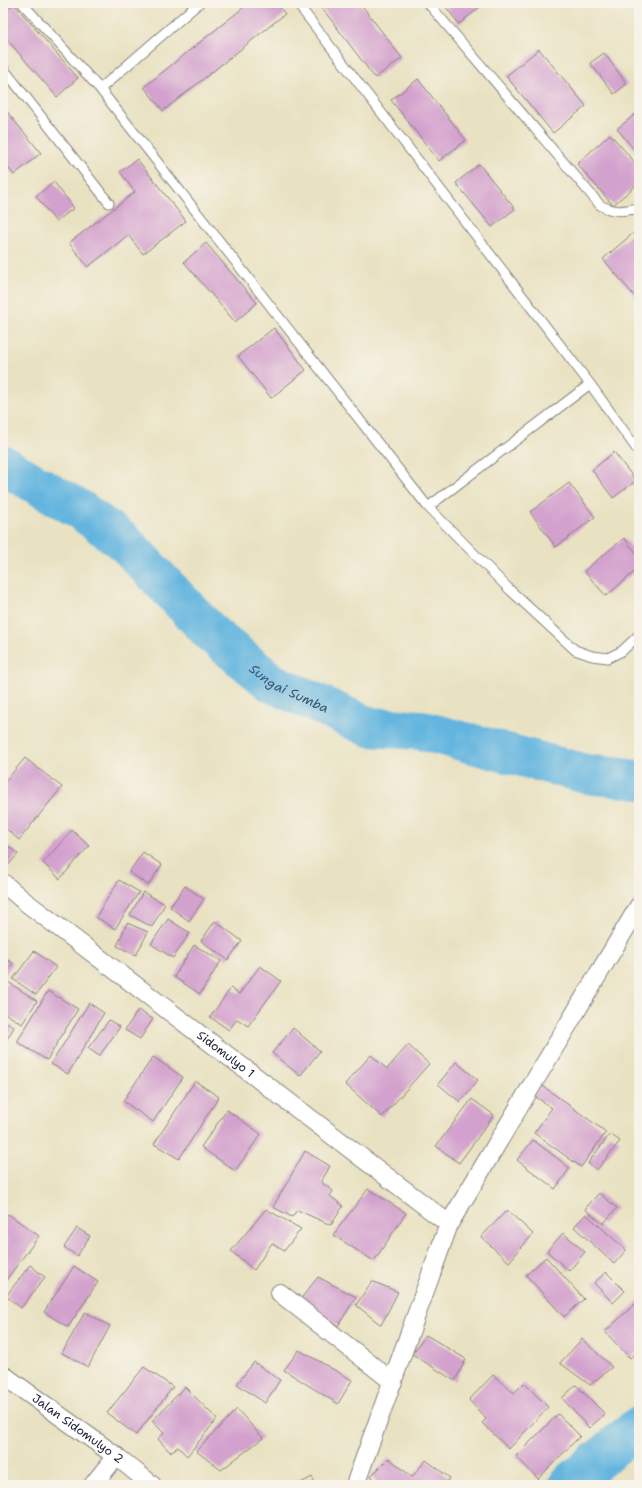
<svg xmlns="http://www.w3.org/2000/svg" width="642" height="1488" font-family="'Shantell Sans',sans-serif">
  <rect width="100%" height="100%" fill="#f7f3e8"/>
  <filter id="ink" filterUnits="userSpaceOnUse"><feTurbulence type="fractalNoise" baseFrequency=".025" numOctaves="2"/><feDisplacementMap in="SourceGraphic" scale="8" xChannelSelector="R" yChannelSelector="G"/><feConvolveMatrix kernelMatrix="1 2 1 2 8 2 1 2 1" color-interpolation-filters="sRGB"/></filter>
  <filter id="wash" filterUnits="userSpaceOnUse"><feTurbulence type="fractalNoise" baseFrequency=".012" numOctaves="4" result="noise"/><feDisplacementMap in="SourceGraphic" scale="16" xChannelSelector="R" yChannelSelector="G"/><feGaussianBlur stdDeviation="0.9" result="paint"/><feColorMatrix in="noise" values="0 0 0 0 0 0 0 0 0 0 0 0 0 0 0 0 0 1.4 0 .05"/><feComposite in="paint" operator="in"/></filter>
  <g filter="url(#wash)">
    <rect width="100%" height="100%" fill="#e9e2c2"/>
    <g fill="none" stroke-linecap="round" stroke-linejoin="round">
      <g stroke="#64b5df" stroke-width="40">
        <path id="s1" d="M3,465L79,509L123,541L213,635L272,683L369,727L420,730L586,774L639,780"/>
        <path d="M568,1485L639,1426"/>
      </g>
    </g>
    <g id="blocks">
      <path fill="#d3a1cd" d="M249,3H277L285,14L163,111L144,87Z
        M328,3H360L402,58L375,78L322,8Z
        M443,3H485L459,24Z
        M14,4L78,78L57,97L3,35V13Z
        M539,49L586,106L553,133L506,76Z
        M604,53L627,84L614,94L590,63Z
        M418,79L466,140L439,161L391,100Z
        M3,107L41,153L14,175L3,162Z
        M639,111V155L617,129Z
        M610,134L639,167V183L613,205L577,164Z
        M137,159L186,221L143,254L128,235L88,267L69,243L135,192L120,172Z
        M479,164L515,209L492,227L456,183Z
        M54,182L74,208L56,222L36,196Z
        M639,228V298L637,299L603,259Z
        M206,243L257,303L235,322L184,262Z
        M274,328L306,370L271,398L238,356Z
        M614,452L636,481L613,498L592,470Z
        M569,483L595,517L556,547L530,512Z
        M624,538L639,556V568L606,596L584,571Z
        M25,758L62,787L19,840L3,826V784Z
        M72,830L89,846L60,879L43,863Z
        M3,842L18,854L5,869L3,868Z
        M143,852L162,865L148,885L129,872Z
        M119,880L139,892L115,929L96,917Z
        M185,886L204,899L189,921L170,907Z
        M143,892L165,904L152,927L130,915Z
        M168,919L190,933L173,958L151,944Z
        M215,921L242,941L228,960L201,941Z
        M127,923L148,932L136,955L117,946Z
        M194,945L221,961L200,994L174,977Z
        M34,951L56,967L36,995L13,979Z
        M3,957L13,963L3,978Z
        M260,966L281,981L248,1026L237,1019L229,1030L210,1017L231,988L239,994Z
        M8,982L37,1001L22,1024L3,1012V990Z
        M48,991L78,1009L47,1060L17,1042Z
        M89,1003L104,1013L68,1074L51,1064Z
        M138,1010L153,1019L140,1039L125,1030Z
        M3,1020L14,1027L3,1046Z
        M109,1020L120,1027L99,1056L88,1048Z
        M293,1028L320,1051L300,1076L272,1053Z
        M408,1045L429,1064L382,1117L345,1084L371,1055L387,1069Z
        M153,1057L183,1077L153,1122L123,1101Z
        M456,1062L478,1080L460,1102L438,1084Z
        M195,1081L219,1097L179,1159L154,1144Z
        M540,1084L606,1132L581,1167L534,1133L552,1108L533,1095Z
        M472,1099L494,1115L459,1163L436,1146Z
        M227,1110L261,1134L235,1171L201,1147Z
        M610,1134L620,1141L597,1170L588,1163Z
        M533,1140L570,1168L555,1189L517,1160Z
        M305,1151L330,1166L321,1182L333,1191L330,1196L343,1206L331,1225L297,1210L292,1217L273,1207Z
        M368,1189L406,1213L374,1261L333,1235Z
        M599,1193L617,1208L603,1224L585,1209Z
        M266,1209L301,1229L284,1251L272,1243L254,1270L231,1251Z
        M507,1210L533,1234L509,1262L481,1237Z
        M8,1214L39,1236L3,1284V1221Z
        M586,1214L626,1250L614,1264L574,1227Z
        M77,1228L90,1236L77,1256L64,1247Z
        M563,1233L585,1252L569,1271L547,1251Z
        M546,1257L584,1299L564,1317L526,1275Z
        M30,1265L45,1277L21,1308L6,1296Z
        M74,1266L98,1282L68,1327L44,1312Z
        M606,1272L625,1291L613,1303L594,1283Z
        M318,1277L356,1297L338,1326L299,1301Z
        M372,1281L398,1292L381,1325L356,1305Z
        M639,1300V1350L630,1358L605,1332Z
        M85,1312L110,1326L88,1367L62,1353Z
        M426,1335L466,1359L455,1381L412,1354Z
        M582,1339L612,1367L590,1385L560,1363Z
        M299,1350L352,1380L338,1404L284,1370Z
        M254,1362L280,1380L265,1403L237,1384Z
        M144,1367L173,1387L136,1435L107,1413Z
        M493,1375L514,1393L524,1383L548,1407L509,1449L482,1423L486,1419L469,1400Z
        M576,1385L605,1414L589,1428L562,1398Z
        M185,1387L217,1419L187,1456L178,1447L170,1452L158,1439L164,1433L152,1421Z
        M237,1409L263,1438L221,1470L196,1451Z
        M558,1414L580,1436L538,1479L516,1456Z
        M389,1458L412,1477L426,1460L450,1478L444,1485H380L371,1476Z
        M312,1477L316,1485H297Z"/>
    </g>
  </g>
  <g filter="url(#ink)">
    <use href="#blocks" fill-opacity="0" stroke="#86827e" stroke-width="1"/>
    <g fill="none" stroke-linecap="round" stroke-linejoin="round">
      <g stroke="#86827e" stroke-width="11">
        <path id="lane" d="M22,3L100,89L428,507L590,384L297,3
          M428,3L600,205C614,213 624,211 639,208
          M3,68L109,203
          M100,89L199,3
          M590,384L639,452
          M428,507L509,589L575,650L592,656L608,658L622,651L639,635"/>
      </g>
      <g stroke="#86827e" stroke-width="20">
        <g id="street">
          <path id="s2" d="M3,883L23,900L449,1224"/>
          <path d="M280,1293L393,1382"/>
          <path id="s3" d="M3,1375L116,1456L152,1485"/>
          <path d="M93,1485L116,1456"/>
          <path d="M355,1485L449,1224L639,906"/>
        </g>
      </g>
      <use href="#lane" stroke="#fff" stroke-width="9"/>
      <use href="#street" stroke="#fff" stroke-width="18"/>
    </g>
  </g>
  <g text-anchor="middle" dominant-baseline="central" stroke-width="3.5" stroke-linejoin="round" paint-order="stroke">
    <g font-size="12" fill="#22223b" stroke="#f7f3e8">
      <text stroke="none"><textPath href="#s2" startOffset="281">Sidomulyo 1</textPath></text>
      <text stroke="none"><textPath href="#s3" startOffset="92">Jalan Sidomulyo 2</textPath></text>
    </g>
    <g font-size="13" font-style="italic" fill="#395574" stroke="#f7f3e8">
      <text stroke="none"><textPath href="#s1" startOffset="366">Sungai Sumba</textPath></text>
    </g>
  </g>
  <rect width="642" height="1488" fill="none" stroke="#f7f3e8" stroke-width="16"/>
</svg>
